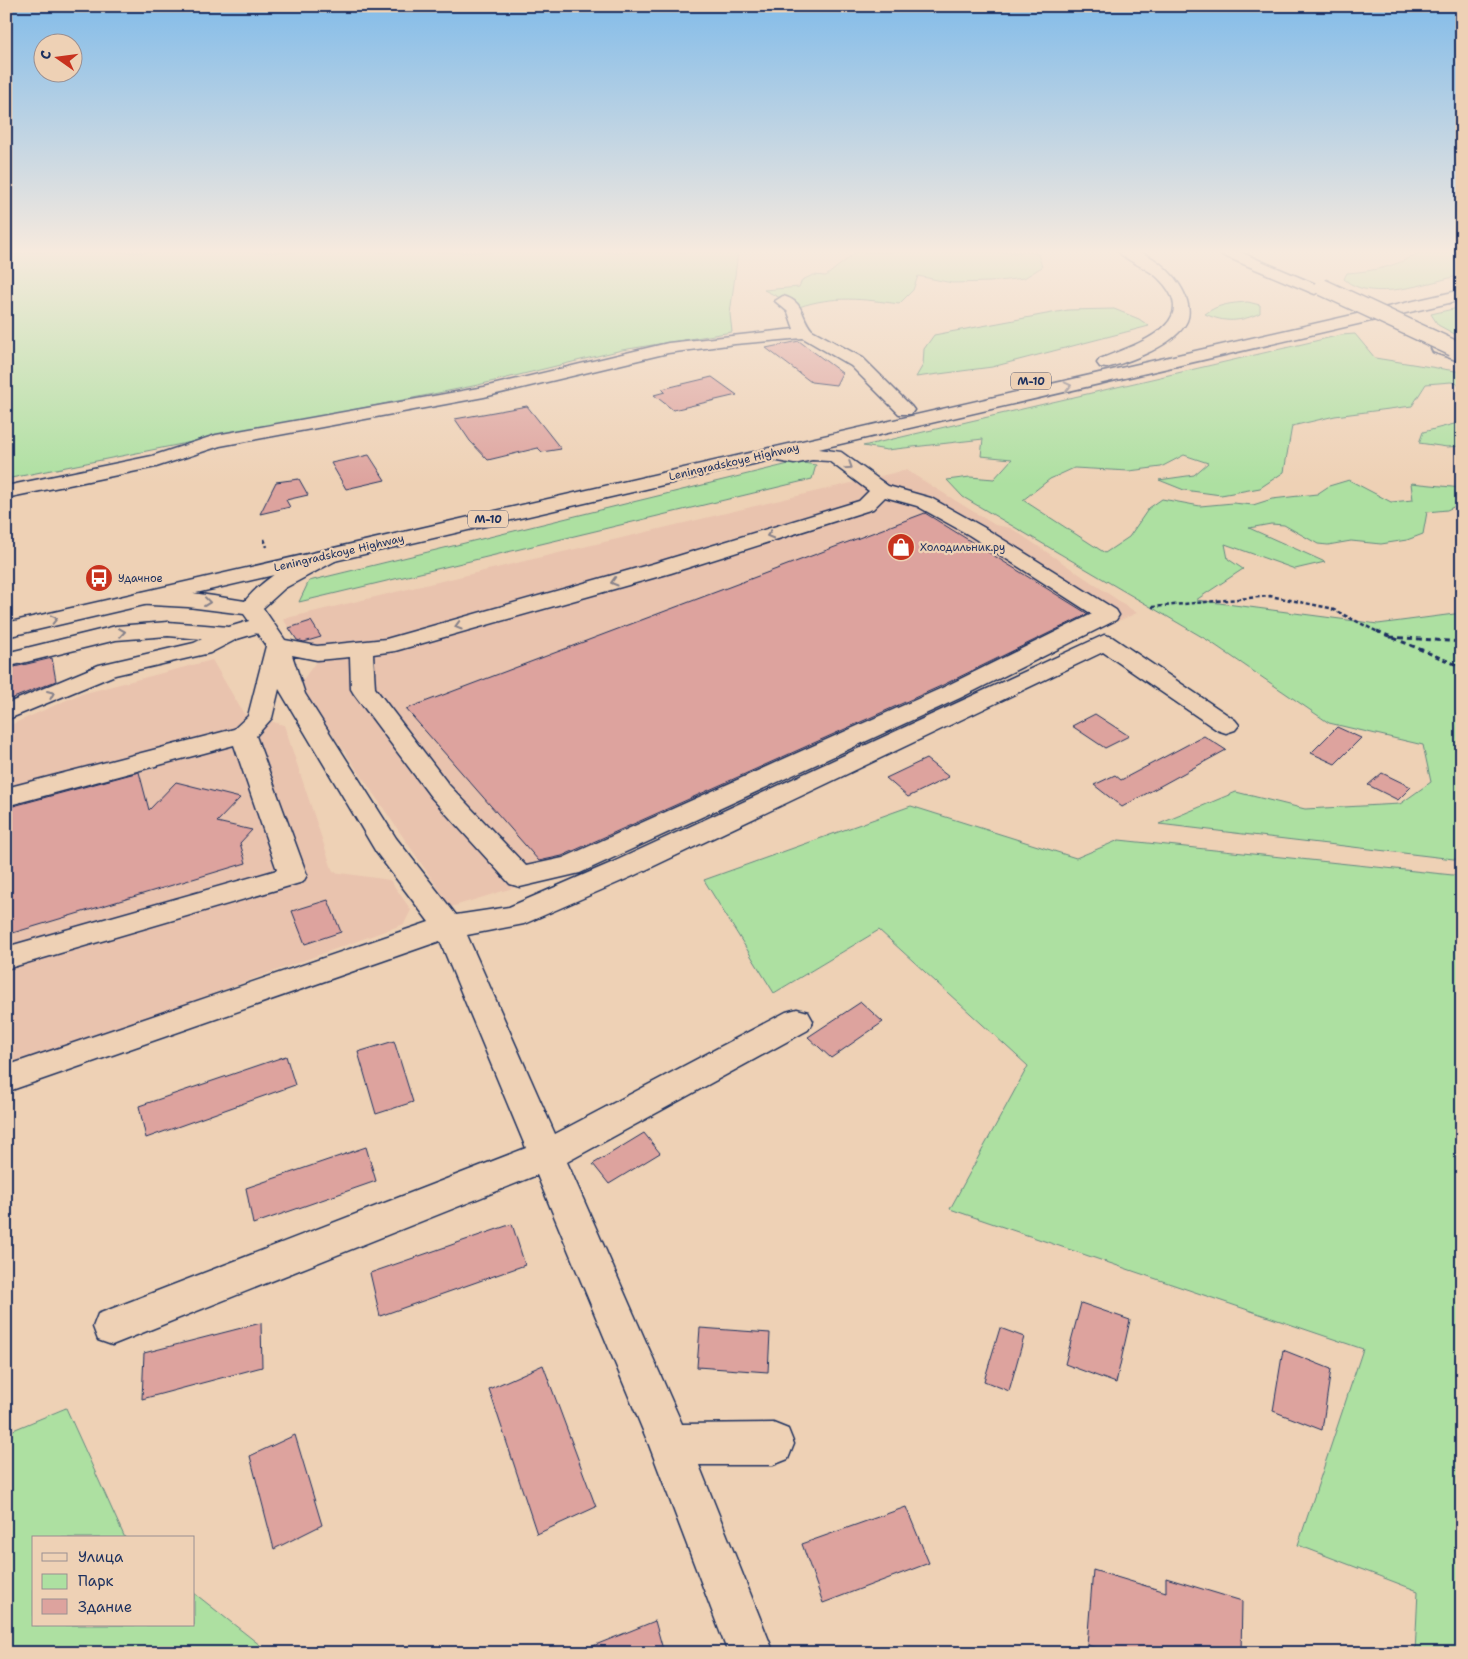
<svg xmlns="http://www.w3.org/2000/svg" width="1468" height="1659" font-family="'Shantell Sans',sans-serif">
  <rect width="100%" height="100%" fill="#eed1b5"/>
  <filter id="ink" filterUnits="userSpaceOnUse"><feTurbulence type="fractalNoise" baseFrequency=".02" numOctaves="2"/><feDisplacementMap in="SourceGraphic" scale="10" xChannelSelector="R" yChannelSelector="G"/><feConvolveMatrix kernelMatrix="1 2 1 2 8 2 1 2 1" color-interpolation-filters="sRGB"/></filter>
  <g filter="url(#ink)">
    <path fill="#e9c3ae" d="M906,470L995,525L1011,528L1137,613L1046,652L818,763L601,861L451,907L299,685L318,659L305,642L299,643L283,619Z
      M212,660L244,714L284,725L333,872L390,880L411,910L404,924L6,1069V727L78,695Z"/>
    <path fill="#ade0a1" stroke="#648880" d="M31,252H738L730,314L732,332L622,350L478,385L6,479V256Z
      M856,252H1029L1038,254L1042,267L1024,278L990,282L952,283L918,276L913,290L899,304C863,299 834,295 799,307L764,290L799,287L802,280L813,275L826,276Z
      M1420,252H1462V275C1429,282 1371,304 1344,279L1347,273C1374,271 1395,267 1420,252Z
      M1248,302L1260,305V313C1240,322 1225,323 1205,314C1218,304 1232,303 1248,302Z
      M1462,307V338L1438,325L1431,314Z
      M1114,309L1139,319L1149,326L992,367L916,377L923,365L924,349L934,335L1068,310Z
      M1355,334L1375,358L1462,372V385L1451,382L1426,384L1412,406L1335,416L1292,426L1284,472L1260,488L1221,495L1184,490L1159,480L1194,475L1208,463L1184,455L1161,467L1129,471L1074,468L1050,479L1023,500L1105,553L1129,537L1149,508L1162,499L1200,506L1233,503L1253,505L1272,499L1317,494L1329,486L1349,480L1391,502L1413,500L1411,483L1462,488V503L1447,510L1427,512L1423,534L1407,540L1381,544L1351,541L1328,545L1318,544L1284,525L1271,524L1249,528L1325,562L1295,569L1225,544L1228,559L1243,569L1196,600L1378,624L1462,613V860L1159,824L1236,792L1305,809L1400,804L1431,782L1423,745L1329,723L1209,641L963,497L947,480L970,477L994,479L1012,459L981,456L983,439L887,450L863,446L1341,335Z
      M1462,422V446L1447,447L1419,443L1423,432Z
      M797,462L816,465L812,479L299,602L309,581Z
      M911,806L1076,858L1119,840L1462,876V1653H1415L1418,1591L1298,1545L1363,1349L950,1209L1028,1066L879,930L774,993L704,880Z
      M66,1408L125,1538H34V1625H194V1593L270,1653H6V1433Z"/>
    <path fill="#dda39e" stroke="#1b2f5e" d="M799,341L842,373L836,385L811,382L766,348Z
      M712,377L737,395L673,410L654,395L665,392L662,389Z
      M527,406L561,449L542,452L538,448L488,460L470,441L455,419Z
      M369,455L385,480L346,489L331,463Z
      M299,479L308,495L286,500L290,507L260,514L276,482Z
      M925,513L1088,614L941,686L562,856L539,861L406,709Z
      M311,621L321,637L304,642L297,640L289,628Z
      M52,658L56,681L6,701V669Z
      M1095,714L1129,736L1105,748L1072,726Z
      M1337,727L1361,738L1335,764L1311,753Z
      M1204,736L1226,750L1122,807L1094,785L1115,775L1121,780Z
      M926,759L949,777L908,797L886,778Z
      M139,772L149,810L176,782L240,798L217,822L252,830L240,843L246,863L6,935V808Z
      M1382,773L1411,787L1398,800L1368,785Z
      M328,900L341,932L305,944L292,911Z
      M861,1002L883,1022L831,1058L808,1037Z
      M394,1041L413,1102L376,1114L358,1052Z
      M286,1056L295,1085L146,1138L139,1106Z
      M644,1133L660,1153L609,1184L593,1164Z
      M366,1147L376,1181L253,1224L246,1188Z
      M512,1224L525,1265L380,1316L370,1273Z
      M1081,1303L1130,1320L1116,1383L1065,1364Z
      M261,1323L262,1367L142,1399L144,1353Z
      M700,1328L770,1333L768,1372L697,1367Z
      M1000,1328L1024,1337L1009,1391L984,1381Z
      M1283,1350L1331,1369L1322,1430L1273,1411Z
      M543,1365L596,1507L537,1534L489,1389Z
      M295,1435L322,1525L274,1549L250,1456Z
      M906,1507L929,1563L823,1603L802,1544Z
      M1093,1570L1166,1592V1578L1242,1601L1241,1653H1112L1087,1645Z
      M655,1621L664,1653H579L578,1652Z"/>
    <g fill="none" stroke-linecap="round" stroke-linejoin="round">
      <g stroke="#1b2f5e" stroke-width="3">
        <path id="minor" d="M1119,252C1125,252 1132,251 1138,252C1162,257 1197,296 1187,321C1177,344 1130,362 1106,368L1100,367L1097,363L1100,359C1134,345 1207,324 1157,277C1147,268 1125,260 1119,252Z
          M1220,252H1240L1320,286L1323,289L1315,294L1310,292L1222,255Z
          M783,296C805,302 800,316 812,330L863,358L911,406L914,410L911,414H899L851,366L803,338L735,344L668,353L484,397L220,446L156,467L6,498V486L152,456L216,435L484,387L668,343L794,329L788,312L775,301Z
          M1439,343L1462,351V362L1433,352L1431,348L1433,344Z
          M769,448L794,452L812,448L841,452L888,486L931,498L983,527L1116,610L1119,615L1116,620L960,698L580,873L520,887L510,884L431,797L354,694L351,689L350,657L317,660L292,655L305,694L396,838L456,915L509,907L611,863L1104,635L1112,637L1235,720L1239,725L1235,730L1226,733L1217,730L1103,652L631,877L524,924L467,935L555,1134L786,1012L797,1009L808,1012L813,1021L808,1030L567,1162L682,1424L773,1423L788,1429L794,1444L788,1459L773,1465H699L774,1653H728L649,1445L537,1175L112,1345L98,1340L93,1327L98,1314L526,1148L440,941L6,1092V1066L429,922L376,852L279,689L272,718L256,736L307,875L303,882L6,969V947L277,870L234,745L6,806V788L234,729L248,716L266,646L257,633L237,639L210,653L115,675L6,720V704L99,665L194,643L202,639L168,636L116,640L6,667V653L116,626L168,622L229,627L249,621L244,614L188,607L133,604L130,599L133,594C166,586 212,596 245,601C265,577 299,556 329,549L337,550L340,555L337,560L285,588L263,608L285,640L317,646L386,639L655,563L859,501L869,491L829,461L812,460L794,464L762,458L759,454L762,450ZM885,497L917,506L969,535L1092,614L942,688L563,858L526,866L449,785L375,688L373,654L395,651L671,573L873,509Z"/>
      </g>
      <g stroke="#1b2f5e" stroke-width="3">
        <path id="highway" d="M1462,290V300L6,637V623Z"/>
      </g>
      <path stroke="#1b2f5e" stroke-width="2.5" stroke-dasharray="4 2.5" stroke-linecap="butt" d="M264,539L267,547
        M1152,607L1270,596L1330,608L1380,633"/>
      <path stroke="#1b2f5e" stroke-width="3" stroke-dasharray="5 4" stroke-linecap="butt" d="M1377,631L1462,667
        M1390,637L1462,642"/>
      <use href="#minor" fill="#eed1b5" fill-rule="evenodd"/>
      <use href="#highway" fill="#eed1b5" fill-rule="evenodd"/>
      <g stroke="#1b2f5e" stroke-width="19" stroke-linecap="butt">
        <path id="minor-bridge" d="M1322,287L1453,348"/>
      </g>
      <use href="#minor-bridge" stroke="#eed1b5" stroke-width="16"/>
    </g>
    <defs><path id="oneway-chevron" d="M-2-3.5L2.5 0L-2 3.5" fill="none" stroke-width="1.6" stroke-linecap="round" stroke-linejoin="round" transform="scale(1.25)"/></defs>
    <g stroke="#84808a">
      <use href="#oneway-chevron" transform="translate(1068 386) rotate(-13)"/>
      <use href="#oneway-chevron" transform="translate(849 466) rotate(33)"/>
      <use href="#oneway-chevron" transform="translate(770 535) rotate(163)"/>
      <use href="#oneway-chevron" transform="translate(614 582) rotate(164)"/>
      <use href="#oneway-chevron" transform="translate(207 602) rotate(7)"/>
      <use href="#oneway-chevron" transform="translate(54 619) rotate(-13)"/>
      <use href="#oneway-chevron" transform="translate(458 626) rotate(164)"/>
      <use href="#oneway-chevron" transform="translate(122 632) rotate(-9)"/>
      <use href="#oneway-chevron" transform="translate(51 694) rotate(-23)"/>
    </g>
  </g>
  <linearGradient id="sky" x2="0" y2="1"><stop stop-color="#83bce9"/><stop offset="0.52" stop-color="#f7eade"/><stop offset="1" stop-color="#f7eade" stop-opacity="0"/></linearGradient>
  <rect width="1468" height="484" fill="url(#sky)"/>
  <defs>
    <g id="shop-disc" transform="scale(1.4375)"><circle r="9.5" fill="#c8321e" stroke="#eed1b5"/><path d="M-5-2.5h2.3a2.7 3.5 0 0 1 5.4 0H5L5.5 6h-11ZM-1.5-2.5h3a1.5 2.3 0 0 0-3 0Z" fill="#fff"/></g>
    <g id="bus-disc" transform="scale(1.4375)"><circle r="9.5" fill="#c8321e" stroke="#eed1b5"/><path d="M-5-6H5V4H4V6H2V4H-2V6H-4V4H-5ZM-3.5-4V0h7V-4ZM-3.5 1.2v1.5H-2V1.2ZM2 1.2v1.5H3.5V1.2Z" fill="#fff"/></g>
  </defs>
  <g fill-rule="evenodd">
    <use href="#shop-disc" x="901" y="547"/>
    <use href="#bus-disc" x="99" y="578"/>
  </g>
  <g text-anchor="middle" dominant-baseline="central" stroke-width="4.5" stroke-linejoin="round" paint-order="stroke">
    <g fill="#eed1b5" stroke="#5a6078" stroke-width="1">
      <rect x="1011" y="372.5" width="40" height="17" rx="4"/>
      <rect x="468" y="510.5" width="40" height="17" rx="4"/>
    </g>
    <g font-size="11" font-weight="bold" fill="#1b2f5e">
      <text x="1031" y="381">М-10</text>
      <text x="488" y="519">М-10</text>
    </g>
    <g font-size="11" fill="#1b2f5e" stroke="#eed1b5">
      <text transform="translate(734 462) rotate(-13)">Leningradskoye Highway</text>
      <text transform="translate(339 553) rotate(-13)">Leningradskoye Highway</text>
    </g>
    <g font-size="11" fill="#1b2f5e" stroke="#eed1b5" text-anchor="start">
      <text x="920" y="547">Холодильник.ру</text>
      <text x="118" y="578">Удачное</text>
    </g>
  </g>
  <rect width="1468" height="1659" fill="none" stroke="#eed1b5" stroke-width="25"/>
  <rect x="12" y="12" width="1443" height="1634" fill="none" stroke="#1b2f5e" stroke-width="2" filter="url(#ink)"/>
  <rect x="32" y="1536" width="162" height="90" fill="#eed1b5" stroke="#9a9092"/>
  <rect x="42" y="1553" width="25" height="8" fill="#eed1b5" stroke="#9a9092"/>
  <text x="78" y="1562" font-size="15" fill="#1b2f5e">Улица</text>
  <rect x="42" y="1574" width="25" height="15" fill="#ade0a1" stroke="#9a9092"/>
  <text x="78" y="1586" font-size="15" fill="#1b2f5e">Парк</text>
  <rect x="42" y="1599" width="25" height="15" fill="#dda39e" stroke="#9a9092"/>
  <text x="78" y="1612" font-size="15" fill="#1b2f5e">Здание</text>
  <g transform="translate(58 58) rotate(284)"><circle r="24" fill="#eed1b5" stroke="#9a9092"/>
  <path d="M0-4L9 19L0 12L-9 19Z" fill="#c8321e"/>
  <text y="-8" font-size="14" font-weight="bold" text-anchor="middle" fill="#1b2f5e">С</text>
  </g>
</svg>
